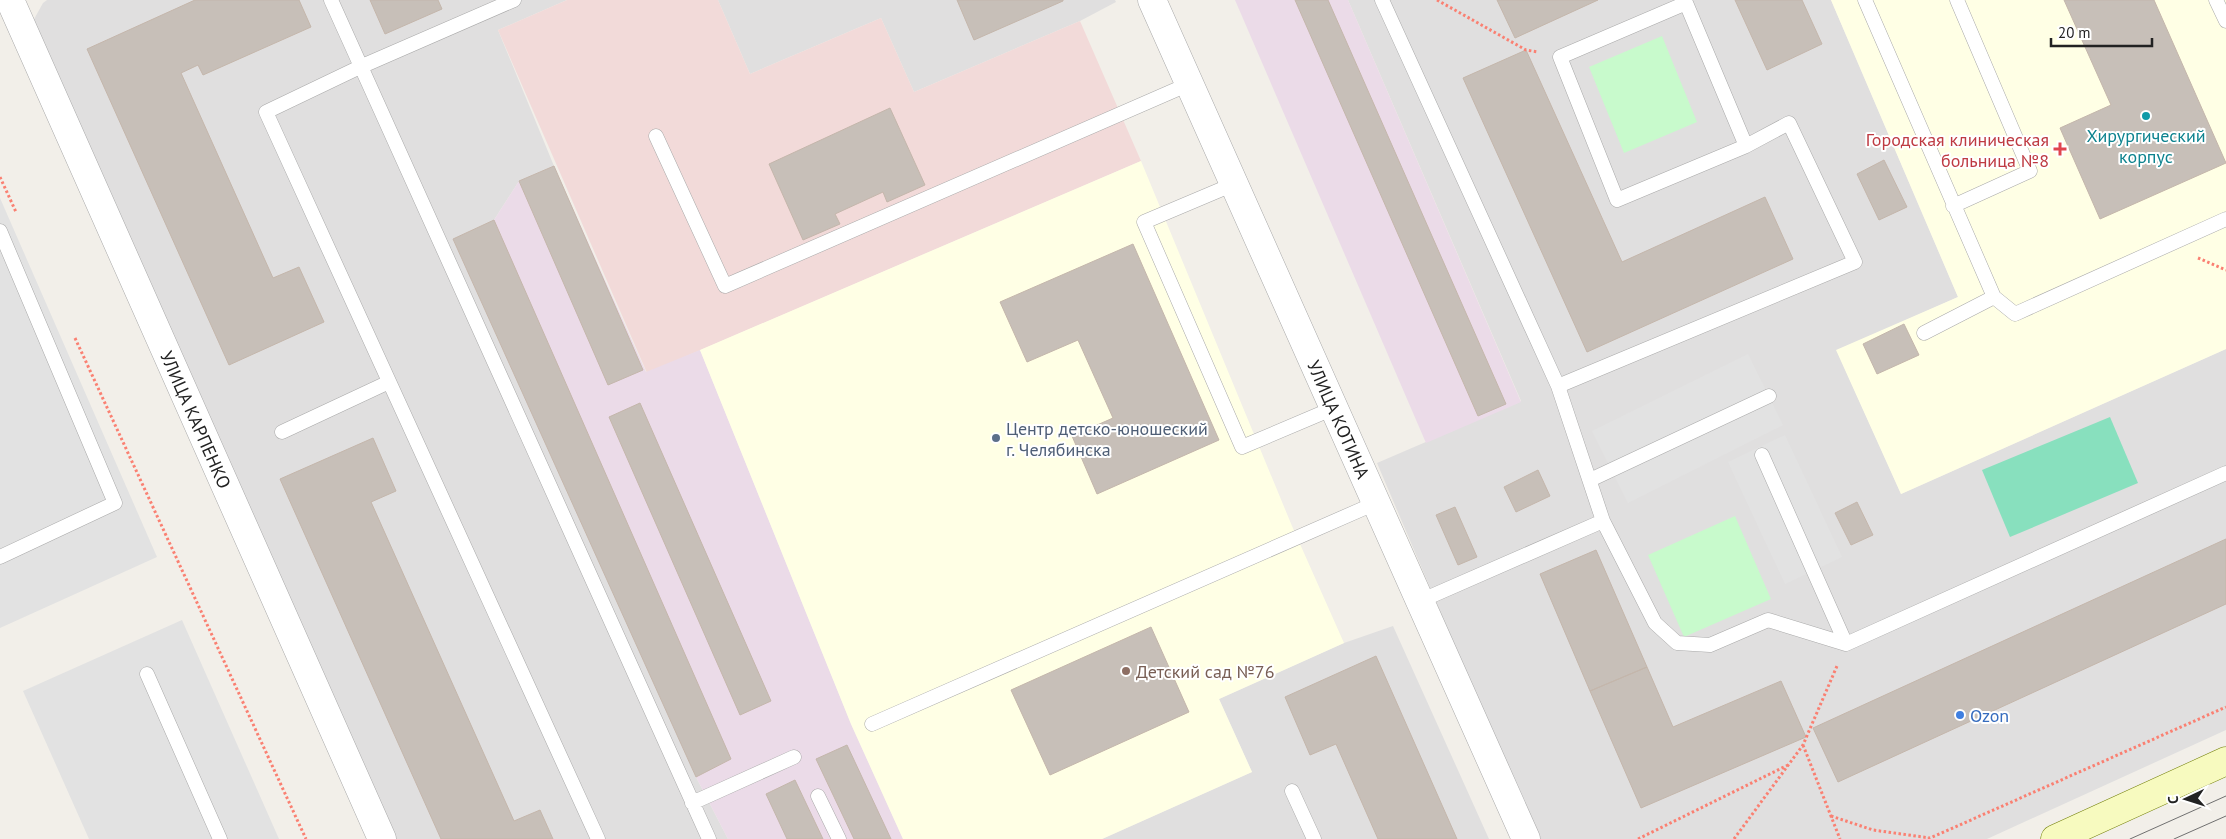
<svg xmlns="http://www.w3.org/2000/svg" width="2226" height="839" font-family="'PT Sans',sans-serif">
  <rect width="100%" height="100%" fill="#f2efe9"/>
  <path fill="#e0dfdf" d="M47,0H567L498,30L554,166L519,181L494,220L453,239L696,777L728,839H394L33,21L43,3Z
    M718,0H1115L1116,2L1080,21L914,92L881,18L750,74Z
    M1348,0H1831L1958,297L1837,351L1901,494L2226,349V730L1987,839H1537L1377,463L1521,401Z
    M1393,626L1489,839H1102L1252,772L1219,699L1344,643Z"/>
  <path fill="#f2dad9" d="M567,0H718L750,74L881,18L914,92L1080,21L1141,161L647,373L498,30Z"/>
  <path fill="#ebdbe8" d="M1235,0H1348L1521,402L1426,443Z
    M554,166L646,372L700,350L851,724L903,839H728L696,777L453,239L494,220L519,181Z"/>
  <path fill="#ffffe5" d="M1831,0H2226V349L1901,494L1836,350L1958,297Z
    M1141,161L1292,526L1344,643L1219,699L1252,772L1102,839H903L851,724L700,350Z"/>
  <path fill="#c8facc" d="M1662,36L1697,122L1624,153L1589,67Z
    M1735,516L1771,599L1684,637L1648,555Z"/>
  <path fill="#88e0be" d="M2110,417L2138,483L2010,537L1982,470Z"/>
  <path fill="#e2e2e2" d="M0,198L157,557L0,628Z
    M1748,354L1783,425L1628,503L1592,431Z
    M1785,435L1842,557L1785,584L1728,462Z
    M182,620L279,839H89L23,691Z"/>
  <path fill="#c7bfb8" stroke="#c4b6ab" d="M195,0H299L311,27L203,75L198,65L181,73L273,278L299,267L324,322L229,365L87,49Z
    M370,0H438L442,9L385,34Z
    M957,0H1063V1L974,40Z
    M1295,0H1328L1506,404L1478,416Z
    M1497,0H1598L1515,38Z
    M1735,0H1802L1822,44L1767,70Z
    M2064,0H2154L2226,163L2100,219L2060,128L2111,105Z
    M1526,50L1622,262L1765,197L1793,259L1587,352L1463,78Z
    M890,108L925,185L887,202L883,192L835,214L840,224L803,240L769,164Z
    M1884,160L1907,207L1879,220L1857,174Z
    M554,166L643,370L608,385L519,181Z
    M494,220L731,759L696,777L453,239Z
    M1133,244L1219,440L1097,494L1072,436L1113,418L1078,340L1027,362L1000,302Z
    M1904,324L1919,355L1877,374L1863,344Z
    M640,403L771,701L740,715L609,417Z
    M373,438L396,491L371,502L514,821L540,810L553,839H441L280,479Z
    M1538,470L1550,496L1516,512L1504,487Z
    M1857,502L1873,535L1851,545L1835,513Z
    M1455,507L1477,557L1458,565L1436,515Z
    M2226,539V604L1838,782L1813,728Z
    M1596,550L1647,667L1590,691L1540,574Z
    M1151,627L1189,712L1050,775L1011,690Z
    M1376,656L1457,839H1378L1336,744L1310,755L1285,697Z
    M1647,667L1673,727L1781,681L1806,737L1641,808L1590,691Z
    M847,745L891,839H854L816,759Z
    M795,780L823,839H787L766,794Z"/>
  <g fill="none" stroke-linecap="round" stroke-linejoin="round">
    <g stroke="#a9a9a9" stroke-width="15">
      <path id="service" d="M331,0L709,839
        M514,0L360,67L266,112L598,839
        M1382,0L1558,386L1603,521
        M1865,0L1994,297L2015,314L2226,219
        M2216,0L2226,21
        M656,136L725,286L1189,84
        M1234,184L1144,222L1242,447L1334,408
        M1953,206L2030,171L1957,0
        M0,231L115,503L0,557
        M1924,333L1994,297
        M1558,386L1855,262L1789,123L1746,146L1617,200L1560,57L1686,3L1746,146
        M282,432L389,382
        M1762,455L1846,644
        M1590,480L1769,396
        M1420,601L1603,521L1655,623L1677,643L1710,645L1768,620L1846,644L2226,473
        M147,674L220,839
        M872,724L1376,503
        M1292,791L1314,839
        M818,796L839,839
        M692,803L794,757"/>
    </g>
    <g stroke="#a9a9a9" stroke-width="29">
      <g id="minor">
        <path id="s1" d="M10,0L382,839"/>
        <path id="s2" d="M1152,0L1526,839"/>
      </g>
    </g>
    <g stroke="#707d05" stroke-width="29">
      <path id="secondary" d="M2055,839L2226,761"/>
    </g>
    <path stroke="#fa8072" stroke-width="3" stroke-dasharray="2.5 2.5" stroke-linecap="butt" d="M1437,0L1526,50L1538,52
      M0,177L16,212
      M2198,258L2226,270
      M75,338L306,839
      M1803,745L1840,839
      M1831,816L1873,830L1930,838
      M1638,839L1788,765
      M1734,839L1803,745L1837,666
      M1928,839L2226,707"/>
    <use href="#service" stroke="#fff" stroke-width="14"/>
    <use href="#minor" stroke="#fff" stroke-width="28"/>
    <use href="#secondary" stroke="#f7fabf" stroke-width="28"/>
    <path stroke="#707070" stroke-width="1" d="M2130,839L2226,796
      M2174,839L2226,816"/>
  </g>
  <circle fill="#0f9aa8" stroke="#fff" stroke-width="2" cx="2146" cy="116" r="5"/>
  <path fill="#e0444e" stroke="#fff" stroke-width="2" d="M2057.5 141.5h5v5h5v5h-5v5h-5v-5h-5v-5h5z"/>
  <circle fill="#5c6f8a" stroke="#fff" stroke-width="2" cx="996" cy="438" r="5"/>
  <circle fill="#8d6e63" stroke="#fff" stroke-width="2" cx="1126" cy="671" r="5"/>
  <circle fill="#3f7fe0" stroke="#fff" stroke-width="2" cx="1960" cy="715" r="5"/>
  <g text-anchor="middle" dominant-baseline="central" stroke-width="4" stroke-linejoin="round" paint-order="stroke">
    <g font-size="18" fill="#0d838f" stroke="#fff">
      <text x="2146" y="135">Хирургический<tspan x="2146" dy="21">корпус</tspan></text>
    </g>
    <g font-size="18" fill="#be3a42" stroke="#fff" text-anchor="end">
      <text x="2049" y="139">Городская клиническая<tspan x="2049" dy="21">больница №8</tspan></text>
    </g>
    <g font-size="18" fill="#222" stroke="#fff">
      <text stroke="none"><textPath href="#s1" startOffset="459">УЛИЦА КАРПЕНКО</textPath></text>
      <text stroke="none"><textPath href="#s2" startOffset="459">УЛИЦА КОТИНА</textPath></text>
    </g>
    <g font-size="18" fill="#4e5e75" stroke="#fff" text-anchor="start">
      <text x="1006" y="428">Центр детско-юношеский<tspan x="1006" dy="21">г. Челябинска</tspan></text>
    </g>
    <g font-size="18" fill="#785e54" stroke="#fff" text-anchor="start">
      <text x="1136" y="671">Детский сад №76</text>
    </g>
    <g font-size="18" fill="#366cbe" stroke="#fff" text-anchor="start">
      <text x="1970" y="715">Ozon</text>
    </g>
  </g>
  <g transform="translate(2186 799) rotate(266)" stroke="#ffffff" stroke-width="4" paint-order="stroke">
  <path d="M0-4L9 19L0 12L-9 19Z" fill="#222222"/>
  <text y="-8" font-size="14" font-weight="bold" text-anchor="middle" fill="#222222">С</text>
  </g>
  <path d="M2051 38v8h101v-8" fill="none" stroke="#222222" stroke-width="2.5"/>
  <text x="2058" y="38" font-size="15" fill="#222222" stroke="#ffffff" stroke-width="4" paint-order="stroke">20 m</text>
</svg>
